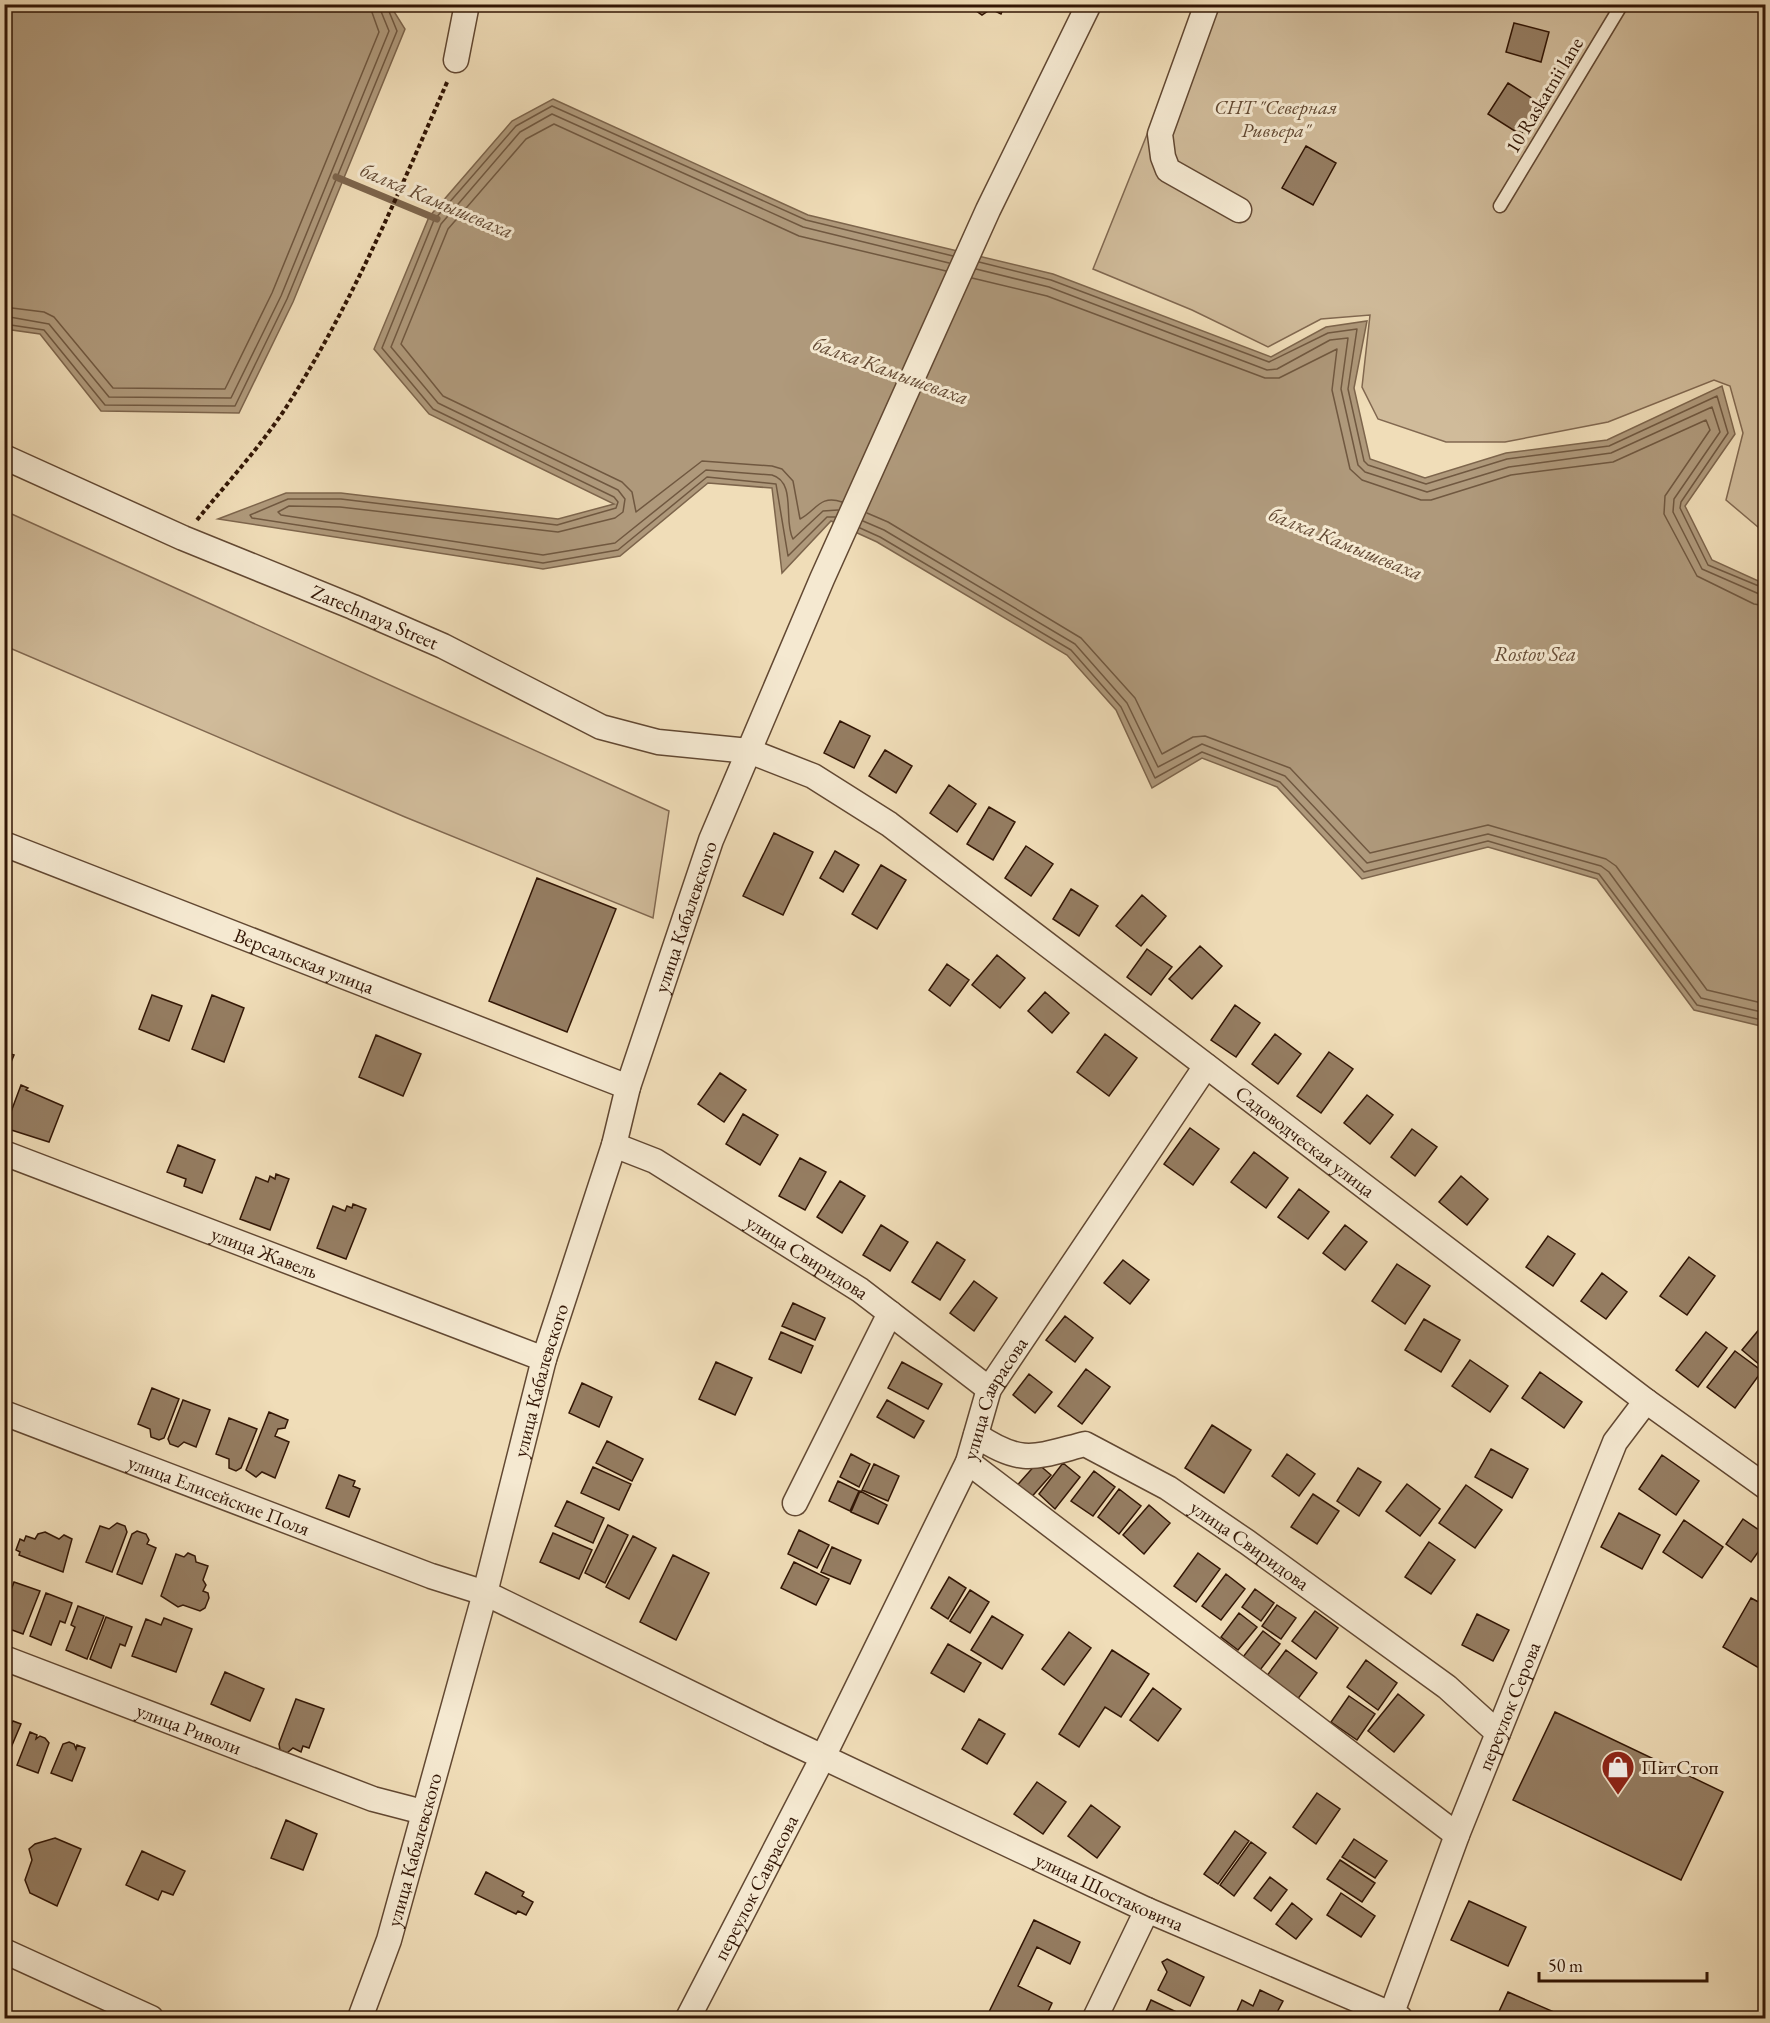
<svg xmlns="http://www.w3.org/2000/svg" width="1770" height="2023" font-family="'EB Garamond',serif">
  <rect width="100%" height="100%" fill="#f0ddb8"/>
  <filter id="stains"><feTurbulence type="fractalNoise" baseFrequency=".00333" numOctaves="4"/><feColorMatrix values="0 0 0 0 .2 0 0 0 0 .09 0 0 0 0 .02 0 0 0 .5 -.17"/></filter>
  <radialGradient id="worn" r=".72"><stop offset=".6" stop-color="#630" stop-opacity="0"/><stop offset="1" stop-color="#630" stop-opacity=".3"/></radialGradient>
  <path fill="#d0bb9a" stroke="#816850" stroke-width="1.5" d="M1199,5H1765V533L1726,500L1743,433L1730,386L1714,380L1608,422L1505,442H1446L1378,419L1362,387L1370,315L1321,319L1268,347L1192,310L1093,269Z
    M5,511L669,811L653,918L405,817L5,646Z"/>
  <path fill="#af997b" stroke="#7d654c" stroke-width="1.5" d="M5,4L390,5L405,29L293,302L239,413L101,411L40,334L5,329Z
    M553,99L808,215L1053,274L1271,357L1326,327L1367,321L1354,388L1370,459L1425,478L1506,453L1607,440L1722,386L1735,434L1685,506L1712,560L1765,584V1027L1694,1010L1597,879L1488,847L1362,879L1277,787L1202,758L1152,788L1116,710L1067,655L877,542L831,521L782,573L772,488L708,483L620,556L543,569L218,519L286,493H341L558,519L614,504L429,414L374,349L429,217L512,121Z"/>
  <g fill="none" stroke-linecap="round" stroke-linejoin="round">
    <path stroke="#705840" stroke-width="1.5" d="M979,262L1051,280L1269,362L1328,333L1357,329L1348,389L1364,461L1368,465L1426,484L1507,459L1609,446L1717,396L1728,433L1681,502L1680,508L1708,565L1766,589
      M976,269L1049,287L1267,370L1277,369L1330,340L1348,338L1341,389L1358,465L1365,472L1427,492L1509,467L1611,453L1712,407L1720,432L1674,499L1673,512L1702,569L1766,597
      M972,278L1047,296L1265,378H1279L1337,349L1332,390L1350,469L1362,480L1421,500H1431L1511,475L1613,462L1706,420L1710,430L1665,496L1664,514L1697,576L1754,604L1766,606
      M4,307L44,312L54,317L113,388L225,389L272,293L379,32L369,4
      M4,316L49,324L109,397L231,398L281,296L389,31L378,4
      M4,324L44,330L105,405L235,406L287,299L397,31L386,4
      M842,502C820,494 816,511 800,519L793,481L782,469L772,466L702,461L636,512L632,492L622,482L443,396L401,344L448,229L526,139L554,124L799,236L946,271
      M838,510L823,511L793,539C783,522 797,482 772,475L706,470L615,543L543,555L281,515L278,512L289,506L340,507L558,532L615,518L623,512L625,499L618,490L438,403L391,347L441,224L520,132L552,114L803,227L949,263
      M867,513L888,522L1081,638L1135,698L1162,754L1193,737L1205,736L1290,768L1370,853L1488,825L1606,859L1616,866L1707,990L1766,1004
      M835,517H827L788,556L776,484L707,477L618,550L543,563L252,518L250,515L288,499H341L557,525L616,508L618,502L614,497L433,409L382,348L434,220L516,126L552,106L806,220L953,256
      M863,521L884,530L1075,644L1127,703L1158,767L1202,744L1285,776L1367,863L1488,834L1601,866L1609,872L1701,998L1766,1013
      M860,528L880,537L1071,650L1121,707L1155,778L1202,752L1280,782L1364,872L1488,841L1599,874L1697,1005L1766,1021"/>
    <path stroke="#7d654c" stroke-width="7" d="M336,177L437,219"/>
  </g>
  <path fill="#957d62" stroke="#321605" stroke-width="1.5" d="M974,4H1005L1001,14L991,9L982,15L975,10Z
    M1514,23L1549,32L1541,62L1506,52Z
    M1508,83L1541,104L1521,135L1488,114Z
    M1306,146L1336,163L1313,205L1282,188Z
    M840,721L870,736L854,768L824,753Z
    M885,750L912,766L896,793L869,776Z
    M949,785L976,804L957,832L930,813Z
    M989,807L1015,822L993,860L967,844Z
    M774,833L813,852L783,915L743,896Z
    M1026,846L1053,864L1031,896L1005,878Z
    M835,851L859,865L843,892L820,878Z
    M881,865L906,880L877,929L852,914Z
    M537,878L616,909L567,1032L489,1001Z
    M1071,889L1098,906L1079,936L1053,919Z
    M1142,895L1166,916L1141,946L1116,926Z
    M1200,946L1222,966L1192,999L1169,979Z
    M1147,949L1172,967L1151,995L1127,977Z
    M997,955L1025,978L1000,1008L972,985Z
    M947,964L969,980L950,1006L929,990Z
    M1045,992L1069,1013L1052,1033L1028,1011Z
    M152,995L182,1006L169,1041L139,1029Z
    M212,995L244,1008L224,1062L192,1049Z
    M1235,1005L1260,1023L1236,1057L1211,1040Z
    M1105,1034L1137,1058L1109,1096L1077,1072Z
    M1275,1034L1301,1054L1278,1084L1252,1064Z
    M376,1035L421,1054L403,1096L359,1077Z
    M4,1052L14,1055L4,1079Z
    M1329,1052L1353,1069L1321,1113L1297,1096Z
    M720,1073L746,1090L724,1122L698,1104Z
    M21,1085L28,1088L26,1090L63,1106L49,1142L5,1128Z
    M1367,1095L1393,1115L1370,1144L1344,1123Z
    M743,1114L778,1135L760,1165L726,1144Z
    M1190,1128L1219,1149L1193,1185L1164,1164Z
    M1412,1129L1437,1147L1415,1176L1391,1157Z
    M178,1145L215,1160L202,1193L184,1186L186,1179L167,1172Z
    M1254,1152L1288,1178L1266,1208L1231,1182Z
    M800,1158L826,1172L805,1210L779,1196Z
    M276,1174L289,1179L270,1230L240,1219L256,1177L268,1182L270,1176L275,1179Z
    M1461,1176L1488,1199L1467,1225L1439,1202Z
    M840,1181L865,1196L842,1233L817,1217Z
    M1299,1189L1329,1212L1308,1239L1278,1217Z
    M353,1204L366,1209L346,1259L317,1248L333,1206L345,1211L347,1206L352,1208Z
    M881,1225L908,1242L890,1271L863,1255Z
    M1345,1225L1367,1242L1345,1270L1323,1253Z
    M1548,1236L1575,1254L1553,1286L1526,1267Z
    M937,1242L965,1260L940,1300L912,1282Z
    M1689,1257L1715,1276L1687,1315L1660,1296Z
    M1123,1260L1149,1280L1130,1304L1104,1283Z
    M1397,1264L1430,1286L1405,1324L1372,1301Z
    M1602,1273L1627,1292L1606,1319L1581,1301Z
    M974,1281L997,1298L974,1331L950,1313Z
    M793,1303L825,1318L815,1340L782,1326Z
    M1065,1316L1093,1338L1075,1362L1046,1340Z
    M1424,1319L1460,1340L1441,1372L1405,1350Z
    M1766,1321V1360L1761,1366L1742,1350Z
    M781,1332L813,1346L801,1373L769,1359Z
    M1706,1332L1727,1348L1698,1387L1676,1370Z
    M1735,1351L1762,1371L1735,1408L1707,1387Z
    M1470,1360L1508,1386L1490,1412L1452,1386Z
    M716,1362L752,1378L735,1415L699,1399Z
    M902,1362L942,1384L928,1409L888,1388Z
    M1086,1369L1110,1387L1082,1424L1058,1406Z
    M1540,1372L1582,1402L1564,1428L1522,1398Z
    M1029,1374L1052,1392L1035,1413L1013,1395Z
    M582,1383L612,1397L599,1427L569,1413Z
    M152,1388L179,1399L164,1438L159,1440L151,1437L150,1429L138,1424Z
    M183,1400L210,1410L196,1447L184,1442L178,1447L170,1444L168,1439Z
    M887,1400L924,1421L914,1438L877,1417Z
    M269,1412L288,1420L285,1428L278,1429L275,1436L289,1442L275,1478L262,1472L256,1477L246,1470Z
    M229,1418L257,1429L241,1468L236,1471L229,1468V1459L216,1454Z
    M1212,1425L1251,1450L1224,1493L1185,1468Z
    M607,1441L643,1459L632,1481L596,1463Z
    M1491,1449L1528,1469L1512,1498L1475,1477Z
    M851,1454L870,1464L859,1487L840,1477Z
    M1287,1454L1315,1474L1299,1496L1272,1476Z
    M1662,1455L1699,1481L1676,1515L1639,1489Z
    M1037,1463L1051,1475L1028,1501L1014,1489Z
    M1063,1463L1080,1477L1055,1509L1039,1494Z
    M874,1464L899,1476L888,1501L862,1490Z
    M593,1467L631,1484L619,1510L581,1493Z
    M1358,1468L1381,1482L1359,1516L1337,1501Z
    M1094,1471L1115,1487L1093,1516L1071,1501Z
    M339,1475L355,1481L353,1486L360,1489L349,1517L326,1508Z
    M838,1481L859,1491L850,1511L829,1501Z
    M1407,1484L1440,1509L1420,1536L1386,1511Z
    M1466,1485L1502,1510L1475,1548L1439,1523Z
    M1119,1489L1141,1506L1119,1534L1098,1517Z
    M860,1491L887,1505L878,1524L851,1512Z
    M1313,1494L1339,1511L1317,1544L1291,1527Z
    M567,1501L604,1518L593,1543L555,1526Z
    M1149,1505L1170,1523L1144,1554L1123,1535Z
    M1619,1513L1660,1535L1642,1569L1601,1547Z
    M1743,1519L1766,1535V1541L1751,1562L1726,1544Z
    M1684,1520L1723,1547L1702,1578L1663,1552Z
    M117,1523L125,1526L127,1532L112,1572L86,1562L100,1526L109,1529Z
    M608,1525L628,1535L605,1583L585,1573Z
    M799,1530L829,1545L817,1568L788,1554Z
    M137,1531L146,1534L149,1540L147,1544L156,1548L142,1584L117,1574L132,1534Z
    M45,1532L59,1539L64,1535L72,1539L63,1572L19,1555L20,1552L16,1550L20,1539L24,1541L26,1536L35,1539L38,1534Z
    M553,1533L592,1550L579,1579L540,1562Z
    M633,1536L656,1548L629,1599L606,1587Z
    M1429,1542L1455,1560L1431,1594L1405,1577Z
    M832,1547L861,1560L850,1584L821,1572Z
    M188,1553L195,1556L196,1562L208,1566L203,1580L206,1585L203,1591L208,1593L209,1598L205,1608L200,1611L183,1605L178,1607L161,1596L176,1554L184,1557Z
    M1198,1553L1220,1569L1196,1602L1174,1586Z
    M673,1555L709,1573L676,1640L640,1622Z
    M794,1562L829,1579L816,1605L781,1588Z
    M1226,1574L1245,1589L1221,1620L1202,1606Z
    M949,1577L966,1588L948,1619L931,1608Z
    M14,1582L40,1591L23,1634L4,1627L11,1603L7,1601Z
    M1255,1589L1274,1603L1261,1621L1242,1607Z
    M970,1590L989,1602L970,1633L950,1621Z
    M46,1593L72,1603L65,1623L60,1621L51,1645L30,1636Z
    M1751,1598L1766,1606V1657L1759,1668L1723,1647Z
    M1277,1605L1296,1618L1281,1639L1262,1626Z
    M78,1606L104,1616L87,1659L66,1650L75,1627L71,1625Z
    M1315,1611L1338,1628L1316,1659L1292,1641Z
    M1239,1613L1257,1627L1238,1650L1221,1637Z
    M1477,1614L1509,1630L1493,1661L1462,1645Z
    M992,1616L1023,1635L1002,1669L971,1650Z
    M106,1617L132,1627L125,1646L120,1644L111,1668L90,1659Z
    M164,1618L192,1629L176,1672L132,1656L146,1619L161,1625Z
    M1263,1631L1280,1644L1260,1670L1243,1657Z
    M1069,1632L1091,1648L1064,1685L1042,1669Z
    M948,1644L981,1663L964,1692L931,1673Z
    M1112,1650L1149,1674L1121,1717L1105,1707L1079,1747L1059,1734Z
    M1286,1650L1317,1673L1297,1700L1266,1677Z
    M1366,1660L1397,1683L1378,1710L1347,1687Z
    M225,1672L264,1689L250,1721L211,1704Z
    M1153,1688L1181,1709L1158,1741L1130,1720Z
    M1398,1694L1424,1715L1394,1752L1368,1731Z
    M1349,1696L1375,1714L1357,1740L1331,1722Z
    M296,1699L324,1709L309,1748L303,1746L301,1752L293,1748L287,1753L280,1750L279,1744Z
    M1555,1712L1723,1792L1681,1880L1513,1800Z
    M5,1718L10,1720L11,1725L13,1721L21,1724L7,1757L4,1756Z
    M979,1719L1005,1734L987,1764L962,1749Z
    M30,1732L37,1735L36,1739L40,1736L45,1738L49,1743L38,1773L17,1765Z
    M69,1742L74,1744L76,1749L77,1745L85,1748L72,1781L51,1773L63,1744Z
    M1037,1782L1066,1802L1043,1834L1014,1814Z
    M1317,1793L1340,1809L1316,1844L1293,1827Z
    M1091,1805L1120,1827L1097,1858L1068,1836Z
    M286,1820L317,1834L303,1870L271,1858Z
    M1235,1831L1249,1841L1218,1884L1204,1874Z
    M55,1838L81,1849L57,1906L30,1893L25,1880L32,1860L29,1849L35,1844Z
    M1354,1839L1387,1861L1375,1878L1342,1857Z
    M1251,1842L1266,1853L1234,1896L1220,1885Z
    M142,1851L185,1871L173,1895L162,1891L158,1900L126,1885Z
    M1340,1860L1375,1883L1362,1902L1327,1879Z
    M486,1872L524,1892L522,1896L533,1902L526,1915L518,1911L516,1914L475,1894Z
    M1270,1877L1287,1890L1271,1911L1254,1898Z
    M1341,1893L1375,1916L1361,1937L1327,1915Z
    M1469,1901L1526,1927L1508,1966L1451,1940Z
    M1292,1903L1312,1919L1296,1939L1276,1924Z
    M1034,1920L1080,1942L1070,1964L1037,1947L1018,1986L1052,2003L1045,2018H986Z
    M1167,1959L1204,1977L1190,2006L1158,1990L1167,1972L1162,1962Z
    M1260,1990L1283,2001L1274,2018H1234L1242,2000L1253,2006Z
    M1508,1992L1561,2015L1559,2018H1496Z
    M1151,2000L1185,2016L1183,2018H1143Z"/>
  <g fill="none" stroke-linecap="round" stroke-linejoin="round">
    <g stroke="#624832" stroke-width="15">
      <path id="service" d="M1500,206L1622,4"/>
    </g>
    <g stroke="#624832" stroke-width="27">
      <g id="minor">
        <path d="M1207,4L1160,134L1163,157L1168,170L1239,210"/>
        <path d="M456,60L467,4"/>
        <path id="s1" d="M4,457L183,538L353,607L443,646L601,727L658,742L749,751L813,776L889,824L1646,1401L1766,1487"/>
        <path id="s2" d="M4,844L628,1087"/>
        <path id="s3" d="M614,1145L655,1161L860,1290L989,1389"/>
        <path id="s4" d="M4,1153L544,1359"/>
        <path id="s5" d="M4,1413L431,1576L485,1593L772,1733L1147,1910L1400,2018"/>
        <path id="s6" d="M976,1435C1022,1466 1035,1457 1085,1444L1168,1488L1247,1542L1447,1687L1498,1733"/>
        <path d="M968,1462L1457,1835"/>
        <path d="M795,1503L890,1313"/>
        <path id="s7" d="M4,1658L373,1799L423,1812"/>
        <path d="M4,1951L151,2018"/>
        <path id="s8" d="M360,2018L389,1940L485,1593L544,1359L614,1145L628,1087L711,840L822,579L988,210L1089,4"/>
        <path id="s9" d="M688,2018L823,1757L968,1462L989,1389L1206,1066"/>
        <path d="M1095,2018L1147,1910"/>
        <path id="s10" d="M1390,2018L1457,1835L1615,1442L1646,1401"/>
      </g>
    </g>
    <path stroke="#321605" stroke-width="4" stroke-dasharray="4.5 3" stroke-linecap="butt" d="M197,520C227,483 261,446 287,406C352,304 400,190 448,80"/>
    <use href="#service" stroke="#f5e9d1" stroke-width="12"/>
    <use href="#minor" stroke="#f5e9d1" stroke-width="24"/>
  </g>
  <defs>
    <g id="shop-pin" transform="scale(1.725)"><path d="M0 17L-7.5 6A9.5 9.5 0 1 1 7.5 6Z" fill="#8f2418" stroke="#f5e9d1"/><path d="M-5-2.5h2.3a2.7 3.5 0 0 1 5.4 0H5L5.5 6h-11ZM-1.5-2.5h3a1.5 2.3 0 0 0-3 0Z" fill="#fff"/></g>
  </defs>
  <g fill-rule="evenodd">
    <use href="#shop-pin" x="1618" y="1767"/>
  </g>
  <g text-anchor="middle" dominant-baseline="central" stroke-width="6" stroke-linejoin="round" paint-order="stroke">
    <g font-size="20" fill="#321605" stroke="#f5e9d1">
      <text transform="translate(1544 95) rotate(-59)">10 Raskatnii lane</text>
      <text stroke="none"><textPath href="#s1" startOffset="404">Zarechnaya Street</textPath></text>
      <text stroke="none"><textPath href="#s8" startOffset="1149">улица Кабалевского</textPath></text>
      <text stroke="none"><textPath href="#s2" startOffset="322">Версальская улица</textPath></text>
      <text stroke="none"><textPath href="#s1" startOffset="1488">Садоводческая улица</textPath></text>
      <text stroke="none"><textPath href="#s4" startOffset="279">улица Жавель</textPath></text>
      <text stroke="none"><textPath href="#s3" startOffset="224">улица Свиридова</textPath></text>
      <text stroke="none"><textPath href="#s8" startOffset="663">улица Кабалевского</textPath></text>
      <text stroke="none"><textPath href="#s9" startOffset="692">улица Саврасова</textPath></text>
      <text stroke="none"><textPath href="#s5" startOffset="230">улица Елисейские Поля</textPath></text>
      <text stroke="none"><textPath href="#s6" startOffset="309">улица Свиридова</textPath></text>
      <text stroke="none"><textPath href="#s10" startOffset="334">переулок Серова</textPath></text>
      <text stroke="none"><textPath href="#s7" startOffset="198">улица Риволи</textPath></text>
      <text stroke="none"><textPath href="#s8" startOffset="177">улица Кабалевского</textPath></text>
      <text stroke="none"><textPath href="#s9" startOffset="147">переулок Саврасова</textPath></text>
      <text stroke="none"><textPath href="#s5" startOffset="1206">улица Шостаковича</textPath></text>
    </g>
    <g font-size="20" font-style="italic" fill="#614832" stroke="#f5e9d1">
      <text x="1276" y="107">СНТ "Северная<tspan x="1276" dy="23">Ривьера"</tspan></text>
    </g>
    <g font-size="20" fill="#321605" stroke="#f5e9d1" text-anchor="start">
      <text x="1641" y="1767">ПитСтоп</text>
    </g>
    <g font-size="21" font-style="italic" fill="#644a34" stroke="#f5e9d1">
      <text transform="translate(437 200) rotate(23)">балка Камышеваха</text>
      <text transform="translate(891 370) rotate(20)">балка Камышеваха</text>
      <text transform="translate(1346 543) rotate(22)">балка Камышеваха</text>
      <text x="1535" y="653">Rostov Sea</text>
    </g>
  </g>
  <rect width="1770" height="2023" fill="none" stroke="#f0ddb8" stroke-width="24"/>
  <rect x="6" y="6" width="1758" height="2011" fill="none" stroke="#321605" stroke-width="3"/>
  <rect x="12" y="12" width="1746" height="1999" fill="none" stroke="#321605" stroke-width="1.5"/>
  <path d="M1539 1972v9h168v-9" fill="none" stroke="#321605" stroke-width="3"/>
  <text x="1548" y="1972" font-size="18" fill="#321605" stroke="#f5e9d1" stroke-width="4.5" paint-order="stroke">50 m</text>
  <rect width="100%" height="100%" filter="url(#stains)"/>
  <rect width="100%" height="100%" fill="url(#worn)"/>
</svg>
